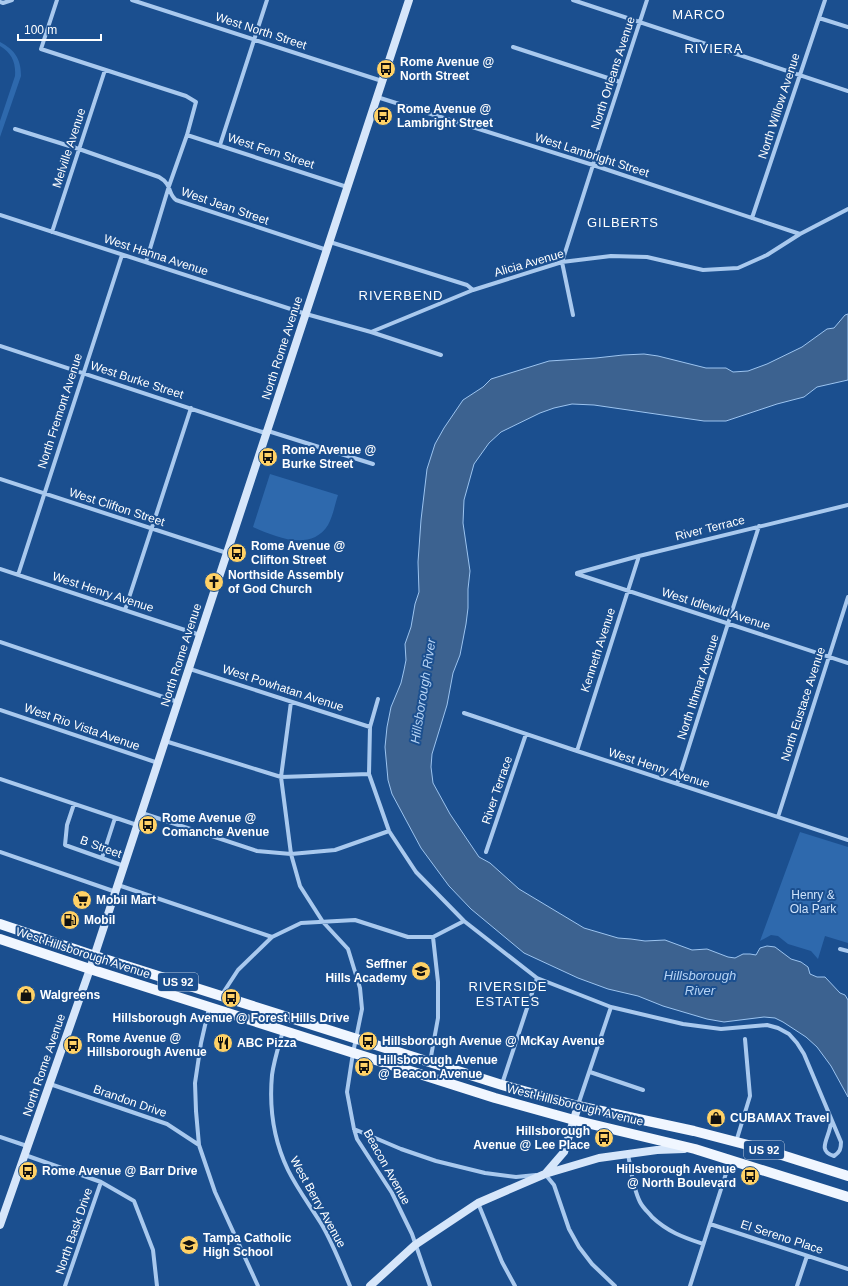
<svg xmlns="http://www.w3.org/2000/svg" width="848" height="1286" font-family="Arial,sans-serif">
  <rect width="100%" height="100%" fill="#1b4f8f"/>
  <path fill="#2e69ad" d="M0,42C15,50 21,59 21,76L0,137V121L15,76C16,63 12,53 0,46Z
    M270,474L338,495C335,504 333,516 328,525C311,552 276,537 253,527Z
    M800,832L848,847V943L825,936L818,959L811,951L788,944L778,936L771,935L760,941Z"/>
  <path fill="#3c6290" stroke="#9cc4f0" d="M848,314V380L817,387L804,397L777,404L726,421H704L594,405L572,404L554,408L540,413L501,432L489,443L474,464L464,500L463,523L470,571L468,589V608L466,624L460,655L453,673L447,705L432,754L431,767L433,783L450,814L479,857L490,863L519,889L584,928L618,938L631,939L645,941L665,940L692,950L707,949L728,957L735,958L743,954H750L756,955L760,948L767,946L775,947L791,959L801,962L808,967L810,974L817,977H825L840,993L845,995L848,1000V1097L831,1066L817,1047L806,1037L783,1022L775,1018L764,1017L724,1022L707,1019L663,1006L638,996L608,989L578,978L524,953L471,909L449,886L421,848L392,794L388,780L385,747L387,727L391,707L401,683L404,670L406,660L405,644L411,627L415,604L419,592L418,562L421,520L427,469L435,444L444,428L463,400L483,387L491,379L549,361L596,358L623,355L644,354L658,356L706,368H726L733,372L748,371L767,364L802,347L827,329L834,328L845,315Z"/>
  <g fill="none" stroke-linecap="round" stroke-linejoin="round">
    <path stroke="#a9c9ee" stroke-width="4" d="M57,0L41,49L186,96L196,102L187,135L169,186L146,262
      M132,0L382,81
      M573,0L848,91
      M0,2L3,3L12,0
      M819,18L848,27
      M513,47L620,82
      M377,97L593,165L800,234
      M15,129L79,149L159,177C173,185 167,193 176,200L327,250
      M187,135L347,187
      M220,145L267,0
      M0,215L306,314L371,332L473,290L562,262L611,256L647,257L703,270L738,268L767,255L800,234L848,209
      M752,218L825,0
      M52,232L105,70
      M330,242L467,285L473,290
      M573,315L562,262L593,165L647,0
      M371,332L441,355
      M0,346L262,432L268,431L373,464
      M0,479L227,553
      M0,569L200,635
      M577,573L639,556L848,505
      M577,574L848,663
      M18,575L122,255
      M125,610L191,408
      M0,642L178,702
      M190,669L370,727
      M378,699L370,727L369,774L389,831L416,872L464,921L537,978L611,1007L683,1024L721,1029L767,1025L778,1028L789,1034L797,1043L804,1054L841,1142C841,1149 840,1152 834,1156C815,1151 831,1136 831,1121
      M291,702L281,777L291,854L300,886L323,922L348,949L360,988L362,1009L353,1053L347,1092L354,1129L357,1139L392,1193L412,1234L430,1286
      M0,710L158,763
      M464,713L577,751L848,840
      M165,741L281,777L369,774
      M577,751L639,556
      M0,779L137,825
      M677,784L759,526
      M74,804L67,825L65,845L124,866
      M142,813L257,851L291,854L335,850L389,831
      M778,817L848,597
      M0,852L116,892
      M486,852L526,734
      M102,858L115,818
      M118,885L272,937L301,923L355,920L408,937H433L464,921
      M840,949L848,951
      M221,996L238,970L272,937
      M209,1008L201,1043L195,1083L196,1111L199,1145L215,1192L258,1286
      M283,1031C279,1045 274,1060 272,1075C269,1108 274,1141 288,1170C298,1190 311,1207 322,1225C333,1244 341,1265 350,1286
      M430,1062L438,1018V982L433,937
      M590,1072L643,1090
      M50,1084L167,1124L199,1145
      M502,1084L537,978
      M578,1105L611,1007
      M354,1129L401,1149L436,1161L485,1173L516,1177L536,1175
      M0,1137L27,1146
      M736,1142L750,1096L745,1039
      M628,1154C631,1170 633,1188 640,1202C643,1208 648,1212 652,1217C668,1232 683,1237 703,1244
      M25,1155L101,1182L134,1201L153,1250L157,1286
      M545,1174L554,1185L569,1229L579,1247L592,1264L615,1286
      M478,1203L502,1262L515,1286
      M710,1224L848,1269
      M65,1286L101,1182
      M690,1286L730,1161
      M797,1286L807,1256"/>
    <path stroke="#d6e6fa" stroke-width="8" d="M545,1174L564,1152L578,1106
      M0,1225L90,969L409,0
      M370,1286L415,1245L478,1203L545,1174L599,1158L657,1150L684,1149"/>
    <path stroke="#f0f6ff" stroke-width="10" d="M0,924L95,956L502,1085L578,1106L694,1131L763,1149L848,1176
      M0,939L90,969L495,1098L574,1120L695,1149L848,1197"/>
  </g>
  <defs>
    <g id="bus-disc" transform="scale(1)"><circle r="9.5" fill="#ffd166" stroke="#1b4f8f"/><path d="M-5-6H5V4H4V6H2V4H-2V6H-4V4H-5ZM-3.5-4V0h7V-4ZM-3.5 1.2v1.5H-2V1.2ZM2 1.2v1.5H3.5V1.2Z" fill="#111"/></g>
    <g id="church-disc" transform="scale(1)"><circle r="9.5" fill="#ffd166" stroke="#1b4f8f"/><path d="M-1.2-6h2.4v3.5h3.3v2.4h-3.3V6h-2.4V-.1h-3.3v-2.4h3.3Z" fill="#111"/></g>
    <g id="supermarket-disc" transform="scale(1)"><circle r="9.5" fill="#ffd166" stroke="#1b4f8f"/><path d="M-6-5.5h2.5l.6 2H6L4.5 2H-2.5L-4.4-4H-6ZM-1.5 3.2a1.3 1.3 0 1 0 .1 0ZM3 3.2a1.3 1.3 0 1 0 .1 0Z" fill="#111"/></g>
    <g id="fuel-disc" transform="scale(1)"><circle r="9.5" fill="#ffd166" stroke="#1b4f8f"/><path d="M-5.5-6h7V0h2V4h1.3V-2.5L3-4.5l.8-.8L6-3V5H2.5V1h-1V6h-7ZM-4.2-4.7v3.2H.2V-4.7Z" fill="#111"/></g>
    <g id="school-disc" transform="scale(1)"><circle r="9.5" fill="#ffd166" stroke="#1b4f8f"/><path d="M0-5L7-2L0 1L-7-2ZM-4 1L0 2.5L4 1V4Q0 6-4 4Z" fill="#111"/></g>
    <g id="shop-disc" transform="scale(1)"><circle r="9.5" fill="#ffd166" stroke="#1b4f8f"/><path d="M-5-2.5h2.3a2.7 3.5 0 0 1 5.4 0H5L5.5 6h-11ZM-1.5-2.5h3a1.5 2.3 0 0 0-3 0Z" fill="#111"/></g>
    <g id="restaurant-disc" transform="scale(1)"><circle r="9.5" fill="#ffd166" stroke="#1b4f8f"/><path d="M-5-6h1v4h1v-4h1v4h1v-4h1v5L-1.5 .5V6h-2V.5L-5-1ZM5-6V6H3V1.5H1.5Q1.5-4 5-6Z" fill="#111"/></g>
  </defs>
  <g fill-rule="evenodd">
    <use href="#bus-disc" x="386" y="69"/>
    <use href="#bus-disc" x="383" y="116"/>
    <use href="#bus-disc" x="268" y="457"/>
    <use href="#bus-disc" x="237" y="553"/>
    <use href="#church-disc" x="214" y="582"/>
    <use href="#bus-disc" x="148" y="825"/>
    <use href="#supermarket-disc" x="82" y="900"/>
    <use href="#fuel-disc" x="70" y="920"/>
    <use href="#school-disc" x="421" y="971"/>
    <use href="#shop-disc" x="26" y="995"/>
    <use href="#bus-disc" x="231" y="998"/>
    <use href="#bus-disc" x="368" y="1041"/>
    <use href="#restaurant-disc" x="223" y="1043"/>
    <use href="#bus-disc" x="73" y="1045"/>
    <use href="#bus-disc" x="364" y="1067"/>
    <use href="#shop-disc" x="716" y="1118"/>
    <use href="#bus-disc" x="604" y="1138"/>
    <use href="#bus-disc" x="28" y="1171"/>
    <use href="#bus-disc" x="750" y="1176"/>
    <use href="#school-disc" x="189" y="1245"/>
  </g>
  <g text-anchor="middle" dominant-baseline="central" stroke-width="4" stroke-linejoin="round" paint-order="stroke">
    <g fill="#1b4f8f" stroke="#bbcadd" stroke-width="1">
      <rect x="158" y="973" width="40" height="18" rx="3"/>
      <rect x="744" y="1141" width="40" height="18" rx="3"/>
    </g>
    <g font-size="11" font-weight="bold" fill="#fff">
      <text x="178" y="982">US 92</text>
      <text x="764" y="1150">US 92</text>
    </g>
    <g font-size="12" fill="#fff" stroke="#1b4f8f">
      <text transform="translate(261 31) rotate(18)">West North Street</text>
      <text transform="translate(613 73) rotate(-72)">North Orleans Avenue</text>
      <text transform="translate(779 106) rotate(-72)">North Willow Avenue</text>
      <text transform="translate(69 148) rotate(-72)">Melville Avenue</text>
      <text transform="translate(271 151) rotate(18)">West Fern Street</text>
      <text transform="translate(592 155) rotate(18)">West Lambright Street</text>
      <text transform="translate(225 206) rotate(19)">West Jean Street</text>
      <text transform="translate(156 255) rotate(18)">West Hanna Avenue</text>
      <text transform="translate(529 263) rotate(-16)">Alicia Avenue</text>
      <text transform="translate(282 348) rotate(-72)">North Rome Avenue</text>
      <text transform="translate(137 380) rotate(18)">West Burke Street</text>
      <text transform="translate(60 411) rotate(-72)">North Fremont Avenue</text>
      <text transform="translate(117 507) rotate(18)">West Clifton Street</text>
      <text transform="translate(710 528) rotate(-14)">River Terrace</text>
      <text transform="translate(103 592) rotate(18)">West Henry Avenue</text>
      <text transform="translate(716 609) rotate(18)">West Idlewild Avenue</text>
      <text transform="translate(598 650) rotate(-72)">Kenneth Avenue</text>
      <text transform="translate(181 655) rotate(-72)">North Rome Avenue</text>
      <text transform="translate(698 687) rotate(-72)">North Ithmar Avenue</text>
      <text transform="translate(283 688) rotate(18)">West Powhatan Avenue</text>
      <text transform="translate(803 704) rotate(-72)">North Eustace Avenue</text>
      <text transform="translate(82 727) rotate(19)">West Rio Vista Avenue</text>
      <text transform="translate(659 768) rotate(18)">West Henry Avenue</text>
      <text transform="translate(497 790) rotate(-71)">River Terrace</text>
      <text transform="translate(101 847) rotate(20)">B Street</text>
      <text transform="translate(83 953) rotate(18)">West Hillsborough Avenue</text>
      <text transform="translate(44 1065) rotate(-71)">North Rome Avenue</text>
      <text transform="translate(130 1101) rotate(19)">Brandon Drive</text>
      <text transform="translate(575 1105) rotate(14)">West Hillsborough Avenue</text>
      <text transform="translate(387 1167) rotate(61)">Beacon Avenue</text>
      <text transform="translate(318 1202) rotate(61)">West Berry Avenue</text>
      <text transform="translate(74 1231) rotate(-71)">North Bask Drive</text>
      <text transform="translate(782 1237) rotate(18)">El Sereno Place</text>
    </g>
    <g font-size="12" font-weight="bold" fill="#fff" stroke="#1b4f8f" text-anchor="start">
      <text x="400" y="62">Rome Avenue @<tspan x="400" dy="14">North Street</tspan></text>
      <text x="397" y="109">Rome Avenue @<tspan x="397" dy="14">Lambright Street</tspan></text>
      <text x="282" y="450">Rome Avenue @<tspan x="282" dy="14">Burke Street</tspan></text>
      <text x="251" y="546">Rome Avenue @<tspan x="251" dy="14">Clifton Street</tspan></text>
      <text x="228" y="575">Northside Assembly<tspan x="228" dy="14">of God Church</tspan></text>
      <text x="162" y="818">Rome Avenue @<tspan x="162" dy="14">Comanche Avenue</tspan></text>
      <text x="96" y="900">Mobil Mart</text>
      <text x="84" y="920">Mobil</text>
      <text x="407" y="964" text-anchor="end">Seffner<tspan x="407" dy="14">Hills Academy</tspan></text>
      <text x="40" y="995">Walgreens</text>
      <text x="231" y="1018" text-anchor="middle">Hillsborough Avenue @ Forest Hills Drive</text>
      <text x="87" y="1038">Rome Avenue @<tspan x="87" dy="14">Hillsborough Avenue</tspan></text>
      <text x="382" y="1041">Hillsborough Avenue @ McKay Avenue</text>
      <text x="237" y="1043">ABC Pizza</text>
      <text x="378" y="1060">Hillsborough Avenue<tspan x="378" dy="14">@ Beacon Avenue</tspan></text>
      <text x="730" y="1118">CUBAMAX Travel</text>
      <text x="590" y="1131" text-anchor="end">Hillsborough<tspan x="590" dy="14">Avenue @ Lee Place</tspan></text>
      <text x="736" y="1169" text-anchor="end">Hillsborough Avenue<tspan x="736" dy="14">@ North Boulevard</tspan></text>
      <text x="42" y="1171">Rome Avenue @ Barr Drive</text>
      <text x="203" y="1238">Tampa Catholic<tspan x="203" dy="14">High School</tspan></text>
    </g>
    <g font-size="12" fill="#cfe3fa" stroke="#1b4f8f">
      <text x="813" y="895">Henry &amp;<tspan x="813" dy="14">Ola Park</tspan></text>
    </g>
    <g font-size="13" letter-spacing="1" fill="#fff" stroke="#1b4f8f">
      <text x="699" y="14">MARCO</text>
      <text x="714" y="48">RIVIERA</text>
      <text x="623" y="222">GILBERTS</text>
      <text x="401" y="295">RIVERBEND</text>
      <text x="508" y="986">RIVERSIDE<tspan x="508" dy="15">ESTATES</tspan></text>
    </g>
    <g font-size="13" font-style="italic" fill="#b5d3f5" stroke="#1b4f8f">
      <text transform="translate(423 691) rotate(-81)">Hillsborough River</text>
      <text x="700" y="975">Hillsborough<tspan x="700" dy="15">River</tspan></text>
    </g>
  </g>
  <path d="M18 34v6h83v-6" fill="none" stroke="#ffffff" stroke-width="2"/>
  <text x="24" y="34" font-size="12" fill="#ffffff" stroke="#1b4f8f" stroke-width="3" paint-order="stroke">100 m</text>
</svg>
